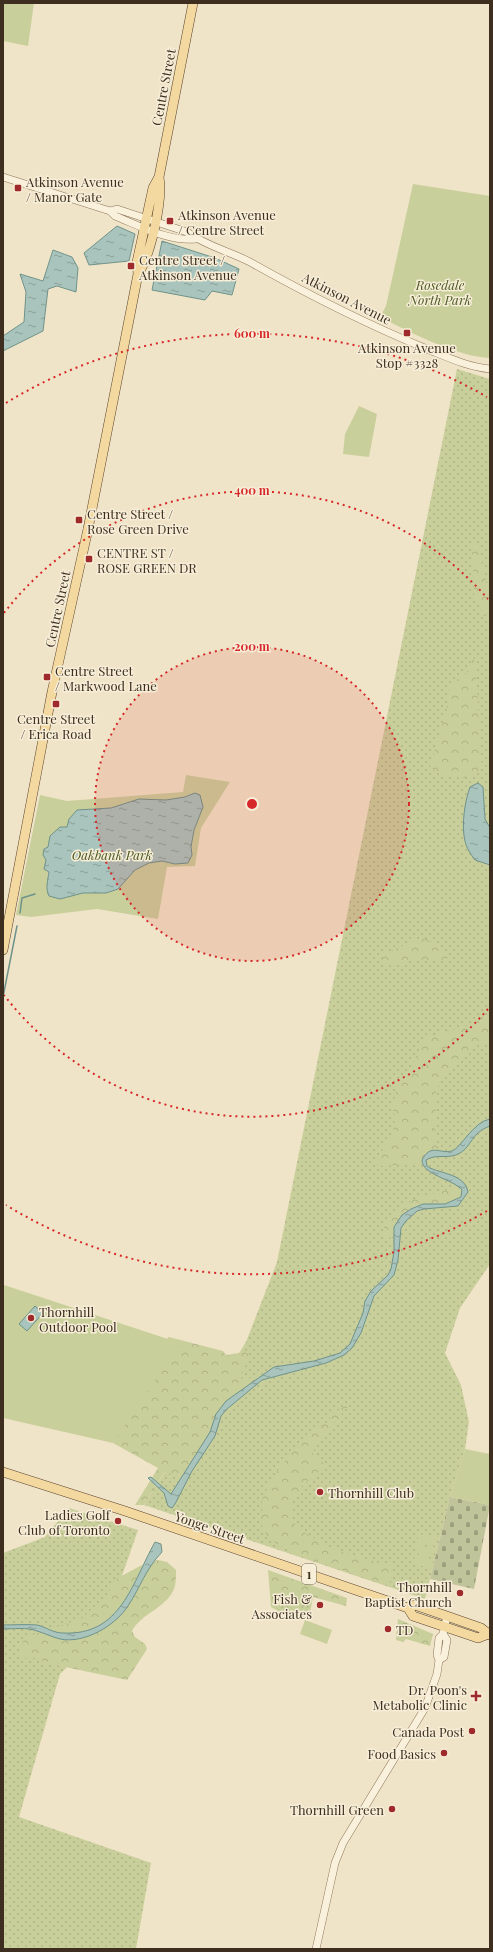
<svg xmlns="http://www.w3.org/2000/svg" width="493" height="1952" font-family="'Playfair Display',serif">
  <defs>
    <pattern id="grass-dots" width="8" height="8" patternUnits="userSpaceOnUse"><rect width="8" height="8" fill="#c9cf9b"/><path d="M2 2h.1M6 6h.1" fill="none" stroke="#aeb285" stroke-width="1.8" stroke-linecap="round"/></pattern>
    <pattern id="forest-crowns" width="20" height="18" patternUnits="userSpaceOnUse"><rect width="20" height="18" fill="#c9cf9b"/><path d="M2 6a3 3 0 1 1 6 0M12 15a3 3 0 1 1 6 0" fill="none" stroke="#aeb285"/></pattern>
    <pattern id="cemetery-stones" width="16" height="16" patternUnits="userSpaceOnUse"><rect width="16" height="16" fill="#bfc49a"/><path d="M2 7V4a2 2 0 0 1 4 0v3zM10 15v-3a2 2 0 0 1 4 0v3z" fill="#9ca07d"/></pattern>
    <pattern id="water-ripples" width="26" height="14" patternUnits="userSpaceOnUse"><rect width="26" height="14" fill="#a9c4bc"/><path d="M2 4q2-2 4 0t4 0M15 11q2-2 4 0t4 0" fill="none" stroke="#8ba098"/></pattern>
  </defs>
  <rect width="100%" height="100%" fill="#f0e4c8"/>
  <path fill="url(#grass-dots)" d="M457,369L490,379V1264L460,1308L445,1353L461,1385L469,1422L465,1449L450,1497L425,1599L144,1505L246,1342L277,1262Z
    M69,1508L138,1530L102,1633L60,1674L19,1817L151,1863L136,1949H3V1553L45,1537Z"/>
  <path fill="url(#forest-crowns)" d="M477,544C483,564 493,599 485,618L474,594L472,545Z
    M474,657L476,674L482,767L474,777C457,778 443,778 430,767L447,709L450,684L466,674Z
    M424,937L449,957L444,961L410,959L394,966L384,964L381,960L383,954Z
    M490,1019V1044L472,1046L441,1080L436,1091L437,1102L434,1131L439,1150H434L422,1160V1163L380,1166L374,1163L393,1134L395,1119L392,1105L396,1095L395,1087L412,1065L425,1038Z
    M460,1187L462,1190C458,1209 438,1200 425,1204C416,1207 401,1221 394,1227L393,1238L385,1237L383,1229L389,1216L416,1198Z
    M169,1337L223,1351L226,1355L245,1352L250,1356L240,1378L247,1379L269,1372L264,1382L238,1393L227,1408L196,1465L184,1482L165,1471L144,1505H135L158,1468L113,1443L136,1405L155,1350Z
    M353,1401L323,1435L312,1453L326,1465L300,1488L292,1500L291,1518L298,1529L335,1550L392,1566V1580L387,1585L298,1555L270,1540L262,1528V1500L271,1480L284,1462L302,1440L327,1422L334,1413Z
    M158,1560L167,1562L176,1570C176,1576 176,1584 174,1589C166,1608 142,1613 132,1631L135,1637L145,1644L147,1649L127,1680L46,1663L35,1658L21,1659L18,1653L25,1637L81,1619L109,1593L112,1581L140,1566Z
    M268,1570L347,1598L346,1606L313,1597L309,1618L294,1620L271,1607Z
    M398,1619L433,1634L430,1646L406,1639L403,1642L396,1640Z"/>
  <path fill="url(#cemetery-stones)" d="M450,1497L490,1505L474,1589L430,1579Z"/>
  <path fill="#c9cf9b" d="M3,3H34L28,46L3,41Z
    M413,184L490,196V358C458,357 409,332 380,317L386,306Z
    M359,406L377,414L369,457L343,454L345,434Z
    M186,775L230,782L201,828L195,866L167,867L158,919L97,909L31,917L16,915L40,795L67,801L183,792Z
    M4,1285L180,1343L113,1443L3,1418Z
    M465,1449L490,1454V1505L450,1497Z
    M419,1534L437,1537L436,1546L417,1542Z
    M417,1545L435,1548L433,1557L415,1553Z
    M415,1556L433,1559L431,1568L413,1564Z
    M305,1620L332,1630L327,1644L300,1634Z"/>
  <path fill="url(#water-ripples)" stroke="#6f938a" d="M117,226L135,234L129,261L89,265L84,253Z
    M162,241L215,258L239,269L232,295L212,291L205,300L152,290Z
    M53,250L72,257L78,268L76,292L57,286L48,289L43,331L3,351V336L24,322L26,292L20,274L43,281Z
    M478,783L483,787L485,819L490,828V865L475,860C471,855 466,847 465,841C461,825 465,801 470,787Z
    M195,793L200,795L203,807L194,830L191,847L192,855L188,863L175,864L162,861L149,863L135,870L118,889L106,893H83L60,899L49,896C45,889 48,879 49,872L44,869L46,860L43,855L44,849L48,847L50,836L60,827H67L69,819L77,810L111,808L139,799L166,800L185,797Z
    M490,1119V1126C471,1133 472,1146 460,1153C449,1160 437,1153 426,1160L427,1166L430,1168C444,1174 465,1175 468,1192L458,1206L424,1209L417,1211L406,1221L401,1228L398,1260L394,1275L374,1296L361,1333L352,1348L344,1355L326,1363L262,1380L227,1409L221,1416L215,1436L192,1471L175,1504L172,1508L168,1506L164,1493L148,1478L151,1477L171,1494L210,1432L216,1414L226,1401L274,1367L314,1361L340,1353L350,1344L363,1313L365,1301L371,1291L388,1275L391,1269L394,1252V1227L402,1215L411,1209L423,1204H445L461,1197L462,1190C453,1179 422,1175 422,1160C431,1143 439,1154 452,1151C461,1148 473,1122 490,1119Z
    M35,1306L43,1313L27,1331L19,1324Z
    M155,1542L161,1544L162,1552C145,1570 141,1586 128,1606C115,1626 84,1644 60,1639C52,1637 44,1633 37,1631C27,1627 13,1629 3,1629V1625C14,1625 25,1624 37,1625C46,1627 53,1633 63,1633C121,1636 132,1583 155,1542Z"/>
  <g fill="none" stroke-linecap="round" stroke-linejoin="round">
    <path stroke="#6f938a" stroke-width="1.5" d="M20,913L22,898L35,894
      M3,997L17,926"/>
    <g stroke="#8d765c" stroke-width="8">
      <path id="minor" d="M3,177L110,211L117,209L187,232C206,246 229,251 250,262C307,294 366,324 427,349C447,357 468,367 490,369
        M110,211L115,216C140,226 169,242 196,239
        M439,1660L444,1657L447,1640L443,1634
        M316,1949L335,1863L343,1843L425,1708L437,1674L439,1660L437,1655L439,1638L443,1634L447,1616"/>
    </g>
    <g stroke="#5b4430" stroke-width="10">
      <path id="major" d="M138,274C151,254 163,200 159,177L193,3
        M3,950L52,692L88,529L138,274L137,262L153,188L159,177
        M3,1472L125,1511L408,1608L413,1616L478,1638L488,1634
        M408,1608L415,1605L481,1628L490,1635"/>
    </g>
    <use href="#minor" stroke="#faf1dc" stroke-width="7"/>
    <use href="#major" stroke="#f3d9a0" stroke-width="9"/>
  </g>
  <circle cx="252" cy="804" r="157" fill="#d62828" fill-opacity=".12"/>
  <g fill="none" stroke="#d62828" stroke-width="2" stroke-dasharray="2 4">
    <circle cx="252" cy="804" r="157"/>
    <path d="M488 1009A313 313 0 0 1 4 995M4 613A313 313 0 0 1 488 599"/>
    <path d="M487 1211A470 470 0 0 1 6 1205M6 403A470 470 0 0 1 487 397"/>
  </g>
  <g fill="#9e2a2b" stroke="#f7eed8" stroke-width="1.5">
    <rect x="14" y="184" width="8" height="8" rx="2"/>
    <rect x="166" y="217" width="8" height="8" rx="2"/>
    <rect x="127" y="262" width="8" height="8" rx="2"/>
    <rect x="403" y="329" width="8" height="8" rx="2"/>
    <rect x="75" y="516" width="8" height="8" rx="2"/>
    <rect x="85" y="555" width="8" height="8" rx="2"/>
    <rect x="43" y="673" width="8" height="8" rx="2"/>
    <rect x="52" y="700" width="8" height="8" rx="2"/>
    <circle cx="31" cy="1318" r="4"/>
    <circle cx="320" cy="1492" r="4"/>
    <circle cx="118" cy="1521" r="4"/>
    <circle cx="460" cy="1593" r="4"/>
    <circle cx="320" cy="1605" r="4"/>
    <circle cx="388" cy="1629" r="4"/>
    <path d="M474 1690h4v4h4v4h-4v4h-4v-4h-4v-4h4z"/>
    <circle cx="472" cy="1731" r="4"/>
    <circle cx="444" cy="1753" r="4"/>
    <circle cx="392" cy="1809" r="4"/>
  </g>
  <g text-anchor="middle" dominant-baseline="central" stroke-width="3" stroke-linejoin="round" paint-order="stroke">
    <rect fill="#f7eed8" stroke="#756857" stroke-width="1" x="302" y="1564" width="14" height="20" rx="3"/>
    <g font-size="12" font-weight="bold" fill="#3d2e20">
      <text x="309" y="1574">1</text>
    </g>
    <g font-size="13" fill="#3d2e20" stroke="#f7eed8">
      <text transform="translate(163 87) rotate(-79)">Centre Street</text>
      <text transform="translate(347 298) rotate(27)">Atkinson Avenue</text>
      <text transform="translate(57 609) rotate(-78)">Centre Street</text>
      <text transform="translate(210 1527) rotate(19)">Yonge Street</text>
    </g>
    <g font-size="13" fill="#3d2e20" stroke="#f7eed8" text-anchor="start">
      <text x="26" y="181">Atkinson Avenue<tspan x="26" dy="15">/ Manor Gate</tspan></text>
      <text x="178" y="214">Atkinson Avenue<tspan x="178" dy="15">/ Centre Street</tspan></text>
      <text x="139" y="259">Centre Street /<tspan x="139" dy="15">Atkinson Avenue</tspan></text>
      <text x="407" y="347" text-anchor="middle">Atkinson Avenue<tspan x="407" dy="15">Stop #3328</tspan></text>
      <text x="87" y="513">Centre Street /<tspan x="87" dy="15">Rose Green Drive</tspan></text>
      <text x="97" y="552">CENTRE ST /<tspan x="97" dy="15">ROSE GREEN DR</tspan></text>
      <text x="55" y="670">Centre Street<tspan x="55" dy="15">/ Markwood Lane</tspan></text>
      <text x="56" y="718" text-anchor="middle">Centre Street<tspan x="56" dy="15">/ Erica Road</tspan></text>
      <text x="39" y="1311">Thornhill<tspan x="39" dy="15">Outdoor Pool</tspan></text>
      <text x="328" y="1492">Thornhill Club</text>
      <text x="110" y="1514" text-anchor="end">Ladies Golf<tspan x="110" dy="15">Club of Toronto</tspan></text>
      <text x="452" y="1586" text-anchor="end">Thornhill<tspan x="452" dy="15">Baptist Church</tspan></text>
      <text x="312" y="1598" text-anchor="end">Fish &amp;<tspan x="312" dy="15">Associates</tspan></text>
      <text x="396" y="1629">TD</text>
      <text x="467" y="1689" text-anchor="end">Dr. Poon's<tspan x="467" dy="15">Metabolic Clinic</tspan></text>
      <text x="464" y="1731" text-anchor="end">Canada Post</text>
      <text x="436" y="1753" text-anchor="end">Food Basics</text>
      <text x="384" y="1809" text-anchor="end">Thornhill Green</text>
    </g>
    <g font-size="13" font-style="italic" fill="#4d5a26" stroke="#f7eed8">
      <text x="440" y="284">Rosedale<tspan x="440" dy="15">North Park</tspan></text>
      <text x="112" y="854">Oakbank Park</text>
    </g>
  </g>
  <circle cx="252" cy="804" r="6" fill="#d62828" stroke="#f7eed8" stroke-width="2"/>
  <g font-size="12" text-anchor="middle" font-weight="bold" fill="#d62828" stroke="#f7eed8" stroke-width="3" stroke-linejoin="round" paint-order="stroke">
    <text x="252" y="338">600 m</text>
    <text x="252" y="495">400 m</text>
    <text x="252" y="651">200 m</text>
  </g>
  <rect width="493" height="1952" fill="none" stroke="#3d2e20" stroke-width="8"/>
</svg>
